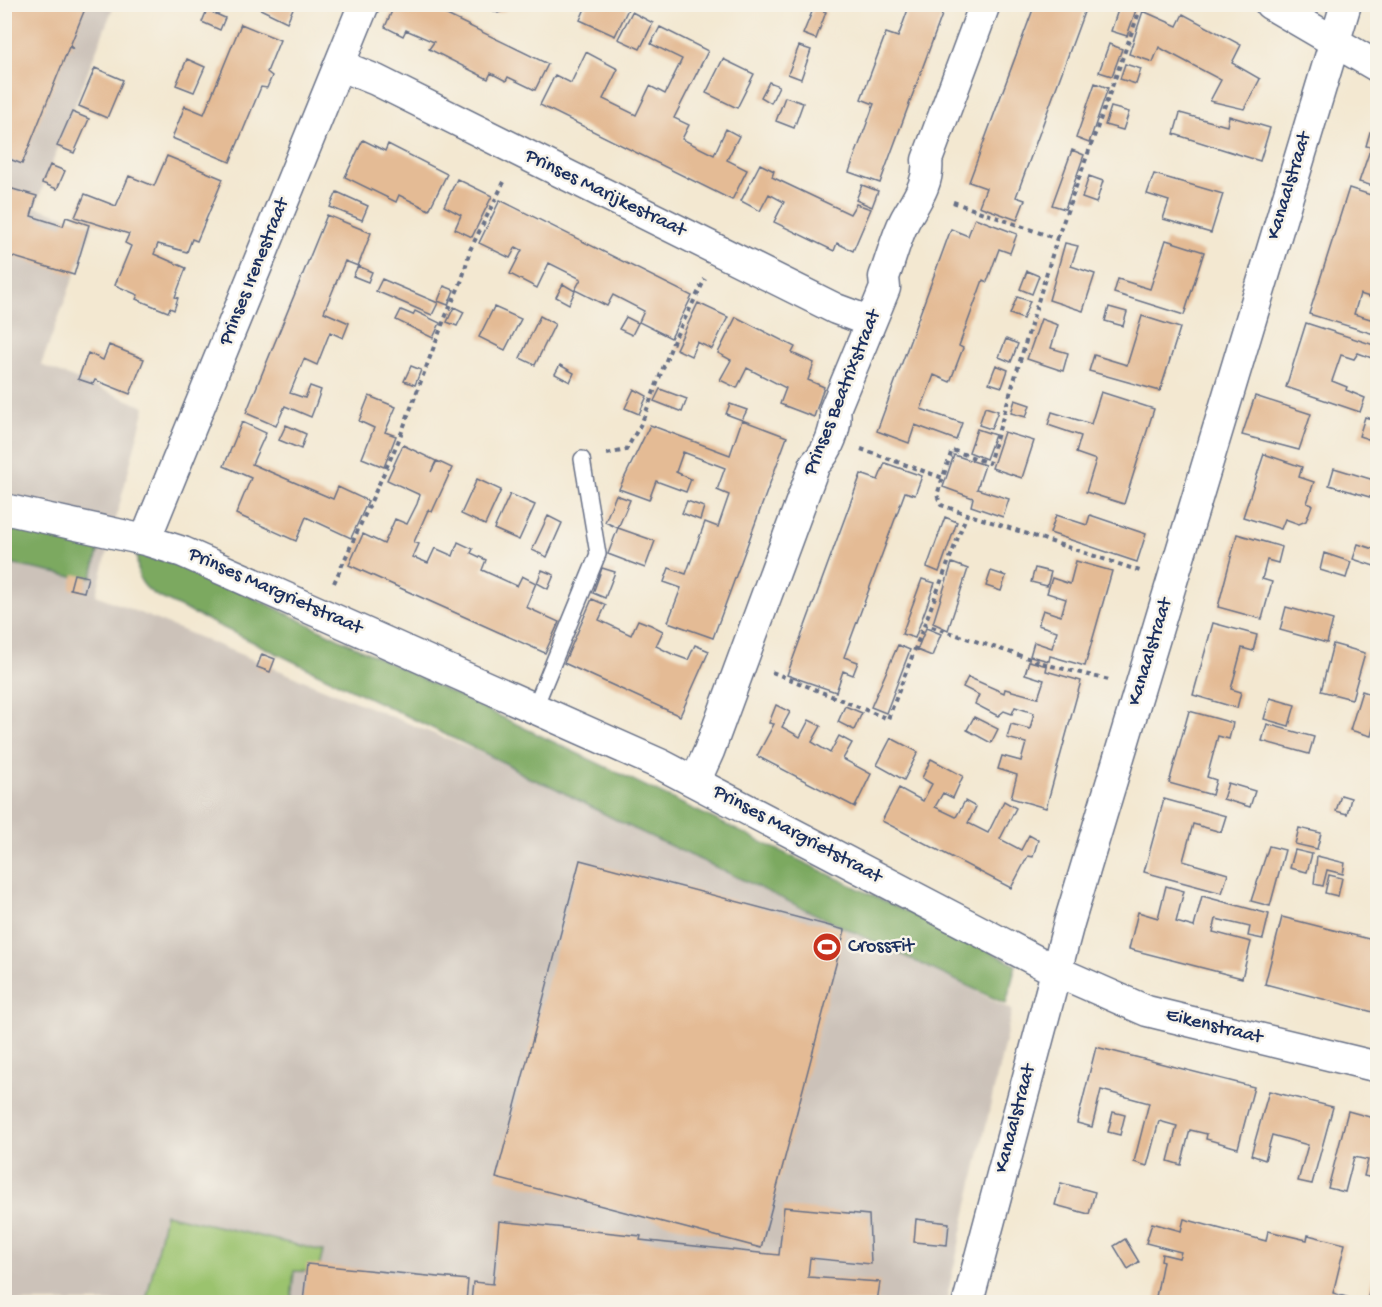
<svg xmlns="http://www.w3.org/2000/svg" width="1382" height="1307" font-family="'Gochi Hand',sans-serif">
  <rect width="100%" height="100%" fill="#f7f3e8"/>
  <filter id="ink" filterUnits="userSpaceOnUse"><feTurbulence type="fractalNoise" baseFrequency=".0167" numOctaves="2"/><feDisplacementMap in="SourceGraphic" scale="12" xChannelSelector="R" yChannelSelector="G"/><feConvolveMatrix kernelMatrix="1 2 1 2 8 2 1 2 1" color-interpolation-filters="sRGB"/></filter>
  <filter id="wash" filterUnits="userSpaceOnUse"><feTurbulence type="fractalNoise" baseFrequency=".008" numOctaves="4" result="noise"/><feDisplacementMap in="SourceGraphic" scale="24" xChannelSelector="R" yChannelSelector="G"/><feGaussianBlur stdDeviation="1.35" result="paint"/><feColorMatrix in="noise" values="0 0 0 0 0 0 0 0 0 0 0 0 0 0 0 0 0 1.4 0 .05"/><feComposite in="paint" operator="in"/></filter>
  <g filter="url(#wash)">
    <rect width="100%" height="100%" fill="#f3e8d1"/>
    <path fill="#ccc2b9" d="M5,5H114L35,207L93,225L41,365L145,407L96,595L666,829L1012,1010L946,1302H5Z"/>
    <path fill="#9bc36e" stroke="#5b7966" stroke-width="1.5" d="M165,1214L323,1251L318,1272L294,1271L291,1302H146Z"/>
    <path fill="#7ca961" stroke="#4c6c60" stroke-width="1.5" d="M4,523L100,543L92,577L69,576L5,563Z
      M137,552L172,562L244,593L901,909L931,921L1016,965L1006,1004L622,823L553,787L527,777L507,764L157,596C137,584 137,574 137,552Z"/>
    <g id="blocks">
      <path fill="#e4bb95" d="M4,4H87L70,46L74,49L69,47L22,164L4,157Z
        M250,4H295L287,22Z
        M395,4H418L447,15L548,64L535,90L508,77L506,81L491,73L488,79L429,49L434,42L406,30L403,36L385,27Z
        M489,4H509L506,10L498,13L488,8Z
        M587,4H619L628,9L615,36L580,20Z
        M910,4H946L880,183L849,172L874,104L861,99L886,33L898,37Z
        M1035,4H1087L1016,197L1025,200L1017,220L979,206L986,188L969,182Z
        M1120,4H1138L1127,36L1111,31Z
        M814,7L826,12L816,39L803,34Z
        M207,10L225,18L220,30L202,22Z
        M1143,11L1177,26L1183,14L1241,45L1232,63L1260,79L1244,109L1210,101L1221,80L1164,50L1159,47L1153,62L1129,54Z
        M632,12L653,23L640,49L618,39Z
        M241,24L280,40L267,72L272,76L267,88L261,87L230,162L172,138L185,106L204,114Z
        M660,27L708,51L674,118L689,125L682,139L714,155L726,129L739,136L727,160L747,170L732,200L540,105L555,75L571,83L586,52L618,69L603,99L636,115L650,86L665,94L682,59L651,44Z
        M1109,44L1122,49L1112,76L1099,72Z
        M799,46L811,50L801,79L788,74Z
        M187,59L205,67L194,92L176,85Z
        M723,59L754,74L737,108L706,93Z
        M1125,64L1141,69L1136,84L1120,79Z
        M95,68L123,80L107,118L79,106Z
        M769,82L779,86L771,103L761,97Z
        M1095,83L1108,88L1089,143L1076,138Z
        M785,97L803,103L794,128L776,121Z
        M1111,107L1129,112L1123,130L1105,125Z
        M72,112L89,119L74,153L57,146Z
        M1180,113L1227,126L1229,116L1270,128L1260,161L1174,134Z
        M1377,127V187L1359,182L1371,147L1366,146L1370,132L1375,134Z
        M363,140L385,151L388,144L447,174L429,210L399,195L396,202L345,177Z
        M1072,150L1084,155L1065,209L1052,205Z
        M167,156L223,179L197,241L192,239L187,252L158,244L154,254L186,268L175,297L178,298L174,310L170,308L168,312L136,299L138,295L115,285L131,246L125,243L129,234L75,217L85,194L116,206L129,176L154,186Z
        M760,164L774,171L772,177L850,214L856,204L871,209L853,251L837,243L834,251L774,222L784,202L769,194L760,211L741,201Z
        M50,165L65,171L57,189L42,183Z
        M1154,174L1223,194L1211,233L1163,219L1169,201L1147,194Z
        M1089,176L1103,181L1096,203L1082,198Z
        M457,179L492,196L472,237L455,229L461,215L444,206Z
        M862,185L878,191L872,207L856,200Z
        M9,188L37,196L31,216L63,226L66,217L89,225L74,275L4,254V203Z
        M1349,188L1377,197V295L1376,299L1360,294L1354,314L1377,321V335L1309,314Z
        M337,192L368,206L362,220L330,207Z
        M500,200L692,296L671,338L639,322L644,311L613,295L607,306L575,290L581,279L549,263L537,288L510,274L522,250L516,247L510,258L479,243Z
        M327,215L371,233L358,266L372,272L368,282L353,276L358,266L345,261L324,312L349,323L343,338L330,332L317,365L304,359L290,393L305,398L310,386L321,390L316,404L311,417L285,406L276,426L246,413Z
        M975,218L1017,234L1010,253L999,249L987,282L983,280L959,346L963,348L950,382L934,375L921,409L962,423L956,440L915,425L909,443L877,431L951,229L968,236Z
        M1166,240L1204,252L1184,315L1114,293L1118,279L1150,289Z
        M1065,243L1078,246L1071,266L1095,274L1083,311L1049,300Z
        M1027,271L1039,276L1032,294L1020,289Z
        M382,279L438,303L432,315L376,291Z
        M563,284L575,291L569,304L556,297Z
        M444,286L454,290L448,305L438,301Z
        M1017,297L1030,301L1023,319L1010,314Z
        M698,303L728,317L712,349L697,342L691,356L676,349Z
        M454,307L464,312L457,326L447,322Z
        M494,307L521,319L505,350L479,337Z
        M1109,307L1127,312L1123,326L1105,321Z
        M401,310L413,315L415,311L440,323L433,338L396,320Z
        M540,316L555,324L535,365L520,358Z
        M1142,316L1180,328L1160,391L1089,371L1094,355L1127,365Z
        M626,317L638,323L632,335L619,329Z
        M736,317L795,347L792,353L814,363L808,380L824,387L814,417L780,404L786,388L747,368L737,388L720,380L731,360L718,353Z
        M1041,319L1058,325L1051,348L1068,353L1063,371L1027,359Z
        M1306,323L1377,346V360L1358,353L1354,359L1341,355L1332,381L1347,387L1346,390L1365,398L1360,412L1286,387Z
        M1006,339L1018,344L1011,362L999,357Z
        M109,345L144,359L130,394L95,380L93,384L78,379L88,353L103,360Z
        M560,365L574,373L570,382L555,374Z
        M996,365L1008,370L1002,387L989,383Z
        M411,366L421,370L415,385L404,381Z
        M634,389L647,396L639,414L625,408Z
        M660,389L687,399L682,412L654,401Z
        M1101,392L1154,409L1124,504L1086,492L1096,460L1076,453L1081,436L1048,425L1052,412L1091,424Z
        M369,396L396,407L385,432L396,436L384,467L362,458L374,428L359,421Z
        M1255,396L1311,414L1299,450L1242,435Z
        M1015,400L1030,405L1026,417L1011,413Z
        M730,404L747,410L742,420L726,414Z
        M985,407L998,411L991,429L979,425Z
        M1365,417L1377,421V442L1359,436Z
        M742,420L787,437L713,638L668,622L681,588L664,582L669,568L686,574L705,522L718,527L729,495L717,490L725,468L683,452L676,472L691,479L686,492L656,481L649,500L619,489L650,425L730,455Z
        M242,422L266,433L252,464L333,499L338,487L368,501L351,538L306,517L296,541L236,514L251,478L224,466Z
        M286,425L306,434L301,449L279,440Z
        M977,429L995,435L986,459L969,452Z
        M1004,432L1034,441L1022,478L992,468Z
        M403,445L436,461L431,472L437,461L452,468L432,512L428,510L414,542L419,544L413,557L428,563L435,548L453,556L458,542L473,549L471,553L486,560L482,570L517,586L522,576L536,583L526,607L559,622L545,653L349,565L363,534L384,544L395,519L407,524L417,504L420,495L387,480Z
        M1264,454L1302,467L1299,477L1314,482L1307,503L1312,505L1306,521L1299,524L1285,519L1281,529L1243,517Z
        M954,455L985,465L977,489L1009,499L1003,517L971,506L973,498L943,487Z
        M885,463L922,476L915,495L905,492L844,657L858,662L853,675L843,671L836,692L787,675L861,474L878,480Z
        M1334,468L1377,481L1373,498L1329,485Z
        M477,479L501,490L485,525L461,514Z
        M510,494L535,505L519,540L494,529Z
        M616,495L630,500L618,528L655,541L645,568L608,554L618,528L605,522Z
        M687,501L704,507L700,520L682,513Z
        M1056,515L1087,525L1090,515L1146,534L1137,562L1050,533Z
        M548,516L562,523L547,557L532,550Z
        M945,517L957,522L939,572L927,567Z
        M1237,534L1282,547L1278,563L1267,560L1262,579L1272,582L1262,619L1218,607Z
        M1358,544L1377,550V567L1353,559Z
        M1324,553L1351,562L1346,578L1320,570Z
        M1076,561L1112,571L1085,666L1050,656L1049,661L1030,656L1034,642L1052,648L1057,631L1038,625L1043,610L1061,616L1066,599L1047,593L1052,578L1070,584Z
        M952,563L968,569L948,630L933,623Z
        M602,568L615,572L605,598L593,593Z
        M1035,568L1051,572L1047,586L1031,582Z
        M542,570L554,575L548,589L537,583Z
        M991,571L1006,576L1001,591L986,586Z
        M74,574L88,577L84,592L70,589Z
        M922,579L935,583L915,638L902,634Z
        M592,599L606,605L599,620L631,635L638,620L651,625L663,631L656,646L672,654L688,660L695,645L709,651L680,716L564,663Z
        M1286,607L1333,620L1327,643L1280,630Z
        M1213,623L1257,635L1253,651L1242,648L1231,689L1241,692L1237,708L1193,695Z
        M926,628L941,634L932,656L917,650Z
        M1333,644L1365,653L1352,699L1321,691Z
        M898,645L910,650L886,713L871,707Z
        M262,654L275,659L270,672L257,667Z
        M1029,661L1047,666L1046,671L1081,681L1046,808L1011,798L1017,775L998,769L1002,756L1021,761L1026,743L1007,738L1011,724L1030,729L1034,713L1015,707L1012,714L1004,711L998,716L975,704L979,695L963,687L968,677L1004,693L1005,689L1038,698L1044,680L1025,674Z
        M1362,691L1377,696V714L1371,736L1350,730Z
        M1270,698L1295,705L1289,726L1264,719Z
        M776,705L790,712L782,727L800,737L809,720L821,726L812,742L830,753L839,736L852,743L843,759L871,774L855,807L757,756L774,724L769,723Z
        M845,706L862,713L854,730L838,722Z
        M1189,711L1233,723L1229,739L1218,736L1207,777L1216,780L1212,795L1169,783Z
        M974,717L998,729L991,743L967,730Z
        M1267,724L1314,737L1309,754L1262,741Z
        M891,738L918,752L904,780L877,765Z
        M931,759L963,776L953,798L943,793L935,807L956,817L965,801L976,807L968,823L988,833L1004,801L1016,808L1000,839L1021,850L1029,835L1038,840L1033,857L1028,856L1011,888L882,821L899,788L923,801L932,784L922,778Z
        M1228,783L1255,791L1250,807L1223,799Z
        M1341,795L1351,798L1347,814L1336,811Z
        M1164,799L1226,816L1221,832L1193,824L1183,861L1228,874L1222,893L1144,872Z
        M1299,828L1321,833L1317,849L1295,844Z
        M1269,846L1285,850L1270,906L1251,901Z
        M1295,850L1312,854L1307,872L1290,868Z
        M1317,856L1345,863L1343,874L1327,870L1323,886L1314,884Z
        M580,860L845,930L761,1248L496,1178Z
        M1329,875L1342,878L1338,896L1325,893Z
        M1166,886L1184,891L1176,922L1194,927L1202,896L1269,914L1263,939L1248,936L1250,927L1216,919L1213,932L1251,942L1242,978L1129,949L1138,912L1158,918Z
        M1282,917L1377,941V1013L1265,984Z
        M1096,1047L1254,1087L1238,1148L1206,1139L1207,1134L1190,1130L1181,1165L1168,1161L1177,1126L1159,1121L1147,1166L1134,1162L1149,1103L1101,1090L1092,1127L1077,1123Z
        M1269,1091L1333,1107L1312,1184L1298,1181L1308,1145L1272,1135L1265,1160L1251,1155Z
        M1348,1111L1377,1119V1179L1364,1176L1368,1160L1354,1157L1345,1192L1328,1188Z
        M1113,1112L1125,1115L1120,1135L1108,1132Z
        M1061,1183L1095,1192L1089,1214L1055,1205Z
        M784,1207L869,1215L871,1264L810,1258L808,1277L880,1282L877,1302H471L473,1282L493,1284L499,1221L641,1236L640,1240L779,1255Z
        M916,1219L949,1223L947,1245L914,1242Z
        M1184,1219L1266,1241L1268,1231L1307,1240L1308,1235L1345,1244L1333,1293L1363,1302H1155L1163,1261L1161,1260L1162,1254L1179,1258L1181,1252L1146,1243L1152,1223L1181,1231Z
        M1125,1239L1139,1262L1128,1269L1114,1246Z
        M307,1264L468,1280L466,1302H303Z
        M1375,1272L1377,1273V1299L1368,1297Z"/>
    </g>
  </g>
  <g filter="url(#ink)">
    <use href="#blocks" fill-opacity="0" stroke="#677086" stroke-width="1.5"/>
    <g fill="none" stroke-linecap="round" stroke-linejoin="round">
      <g stroke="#677086" stroke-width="18">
        <path id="service" d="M535,707L598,554L582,459"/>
      </g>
      <g stroke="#677086" stroke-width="33">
        <path id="minor" d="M1270,4L1378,67
          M339,65L376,80L836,309L871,322
          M4,509L145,540L183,552L662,765L1056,971L1147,1011L1378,1067
          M145,540L364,4
          M695,782L709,751L815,464C828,452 838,426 835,409L885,288L884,277C891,259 896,237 905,220C915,202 930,183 927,160L985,4
          M968,1302L1069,923L1346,4"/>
      </g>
      <path stroke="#677086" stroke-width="4" stroke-dasharray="4.5 4.5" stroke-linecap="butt" d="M953,202L1057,239L989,463L952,450L937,495L941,505L967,514
        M1057,239L1142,4
        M861,449L943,478
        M607,454L626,450L642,422L674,340L705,279
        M334,583L398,442L444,320L462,280L470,250L504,182
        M923,624L1052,666L1109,680
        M772,672L888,719L967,514L1140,571"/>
      <use href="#service" stroke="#fff" stroke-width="15"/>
      <use href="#minor" stroke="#fff" stroke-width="30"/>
    </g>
  </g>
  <defs>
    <g id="stadium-disc" transform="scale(1.5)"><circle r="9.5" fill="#c8321e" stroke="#f7f3e8"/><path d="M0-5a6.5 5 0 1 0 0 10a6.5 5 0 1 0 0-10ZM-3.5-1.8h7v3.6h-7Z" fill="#fff"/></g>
  </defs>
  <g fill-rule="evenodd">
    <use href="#stadium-disc" x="827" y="947"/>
  </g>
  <g text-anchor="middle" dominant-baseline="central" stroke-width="5" stroke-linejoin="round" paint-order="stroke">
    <g font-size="20" fill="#1b2f5e" stroke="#f7f3e8">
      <text transform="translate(1290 186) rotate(-73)">Kanaalstraat</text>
      <text transform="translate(605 194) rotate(26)">Prinses Marijkestraat</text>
      <text transform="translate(255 272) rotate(-68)">Prinses Irenestraat</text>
      <text transform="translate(843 393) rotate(-68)">Prinses Beatrixstraat</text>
      <text transform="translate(275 592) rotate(24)">Prinses Margrietstraat</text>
      <text transform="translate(1151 652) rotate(-73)">Kanaalstraat</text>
      <text transform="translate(797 835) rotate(28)">Prinses Margrietstraat</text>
      <text transform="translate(1214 1027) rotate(14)">Eikenstraat</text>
      <text transform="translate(1016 1119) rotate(-75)">Kanaalstraat</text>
    </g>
    <g font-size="20" fill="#1b2f5e" stroke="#f7f3e8" text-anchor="start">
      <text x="848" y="947">CrossFit</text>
    </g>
  </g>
  <rect width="1382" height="1307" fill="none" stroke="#f7f3e8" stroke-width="24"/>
</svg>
